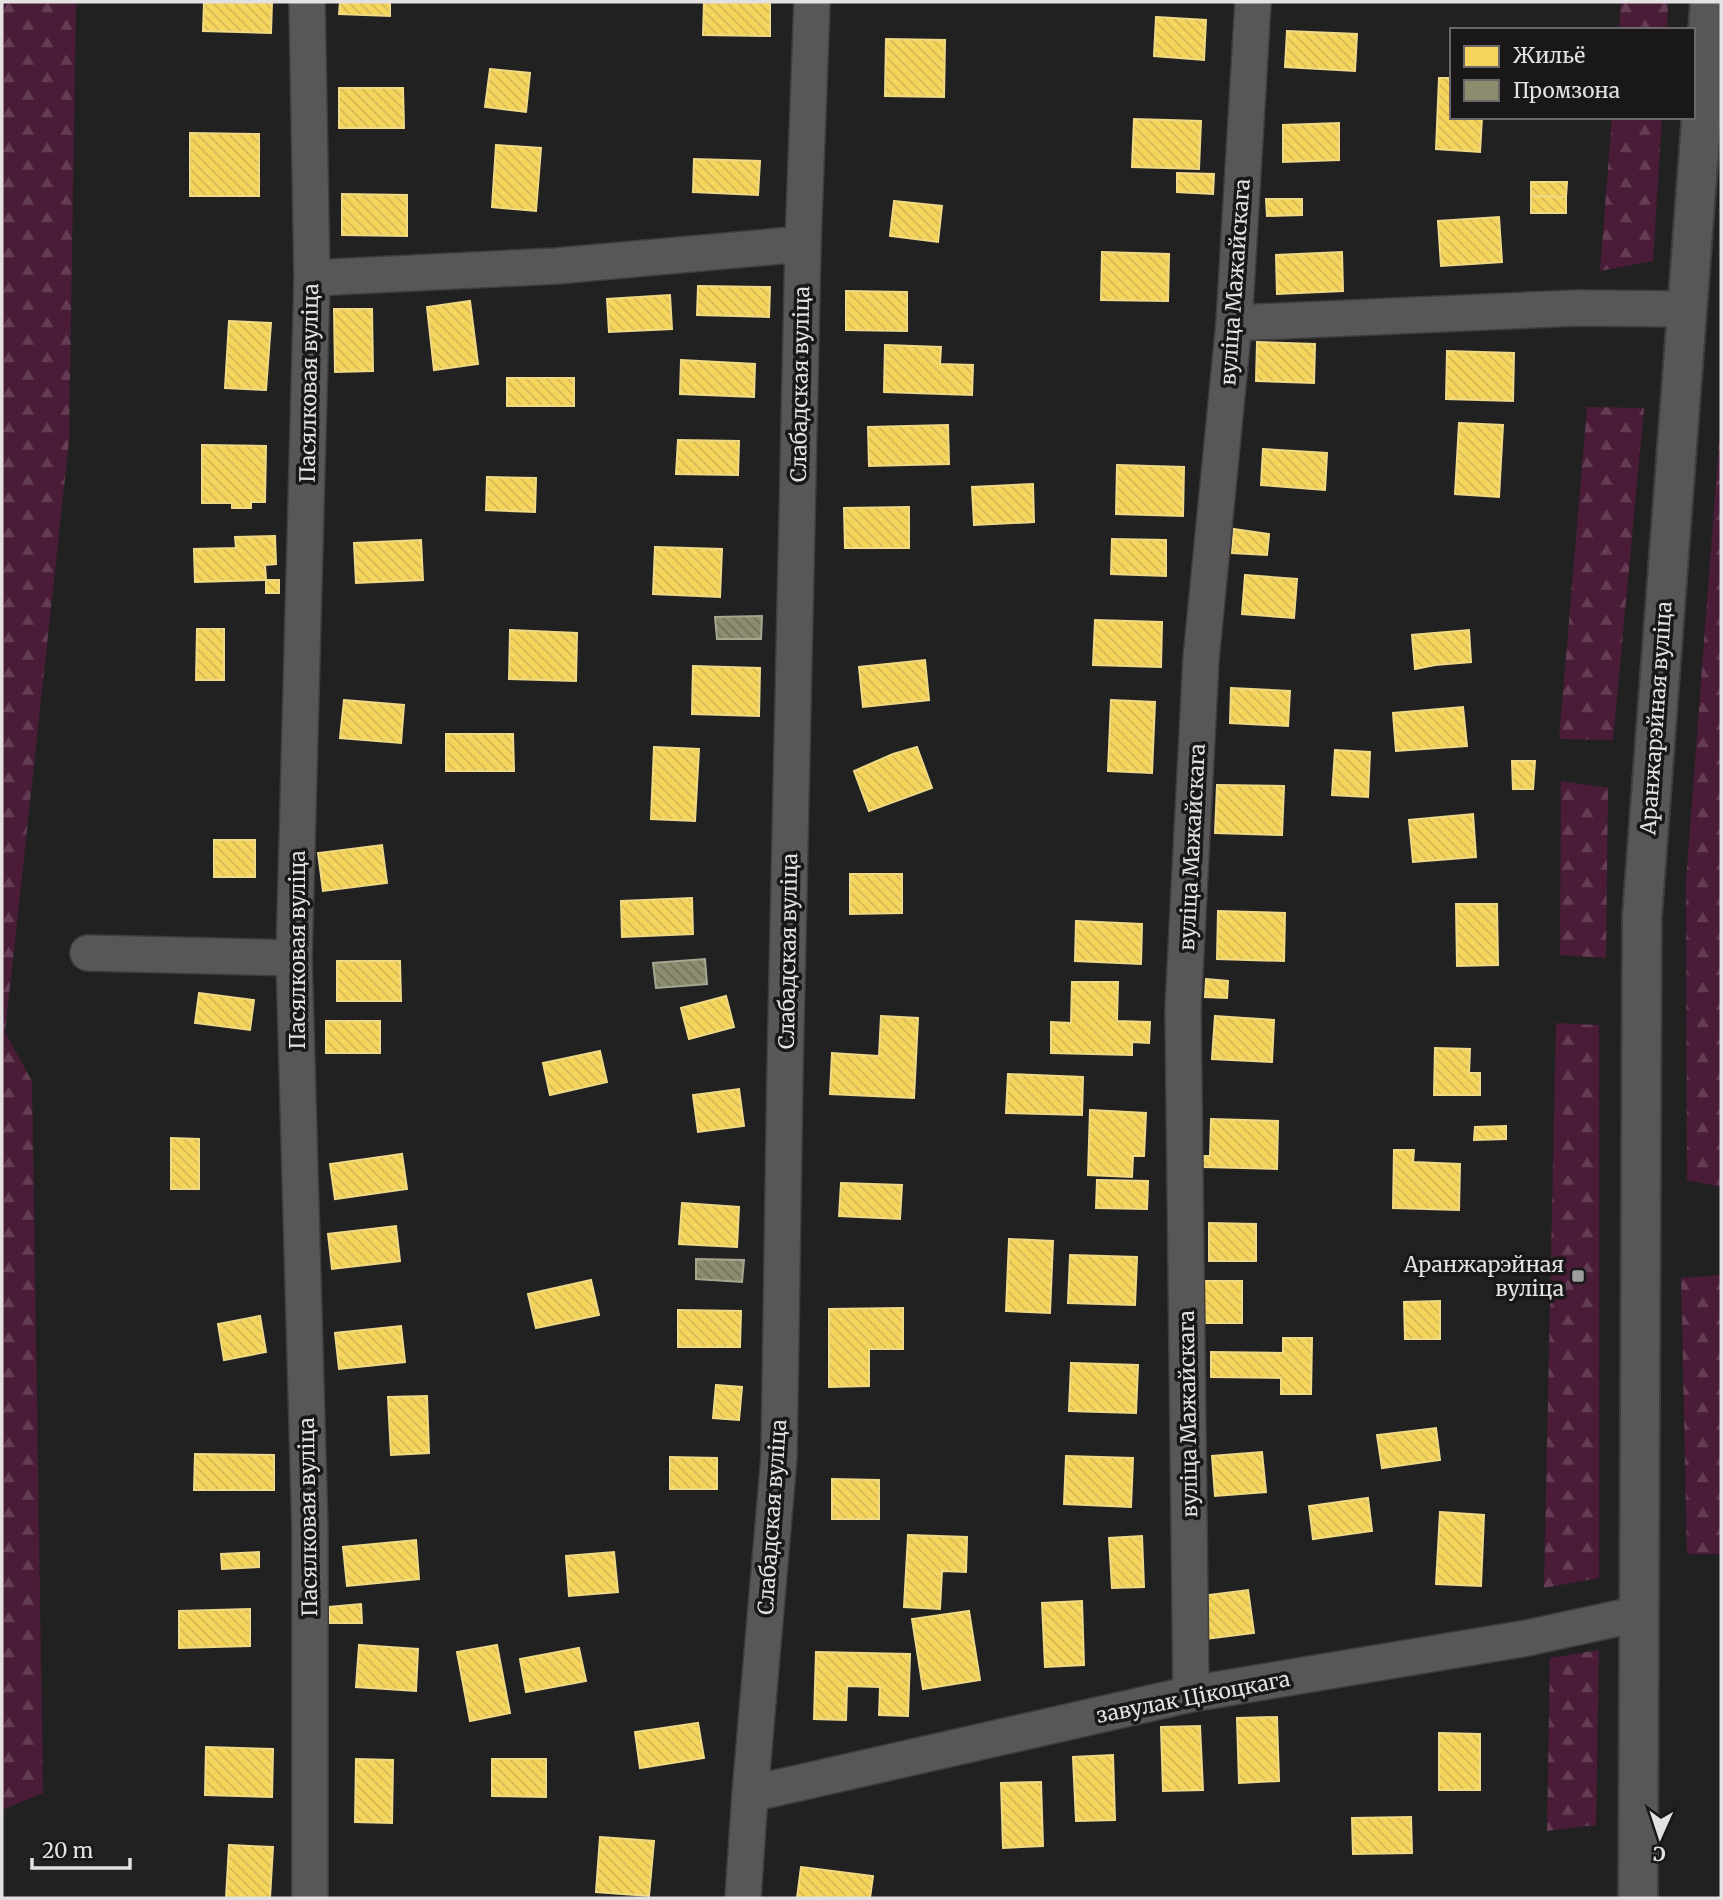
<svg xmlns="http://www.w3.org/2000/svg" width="1723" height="1900" font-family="Merriweather,serif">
  <defs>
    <pattern id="forest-firs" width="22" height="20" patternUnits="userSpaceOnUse" patternTransform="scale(1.75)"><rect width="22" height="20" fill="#4a1c38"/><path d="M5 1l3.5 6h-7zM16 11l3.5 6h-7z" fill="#643d54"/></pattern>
    <pattern id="homes-back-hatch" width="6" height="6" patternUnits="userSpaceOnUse" patternTransform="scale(1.75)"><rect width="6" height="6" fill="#f6d55c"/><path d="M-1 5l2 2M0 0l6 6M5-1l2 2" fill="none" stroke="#d2b857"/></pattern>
    <pattern id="industry-back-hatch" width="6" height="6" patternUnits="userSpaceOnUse" patternTransform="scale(1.75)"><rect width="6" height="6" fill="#8c8c6e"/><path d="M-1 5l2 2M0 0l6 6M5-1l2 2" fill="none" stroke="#73735f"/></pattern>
  </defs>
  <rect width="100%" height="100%" fill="#222122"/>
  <path fill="url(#forest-firs)" d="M2,2H76L69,441L5,1033L32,1081L43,1793L2,1810Z
    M1621,2H1668L1667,30H1619Z
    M1612,117H1662L1653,261L1600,271Z
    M1587,407L1644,408L1613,740L1559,739Z
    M1721,415V1187L1687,1180L1686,882Z
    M1561,781L1608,788L1606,958L1560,955Z
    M1556,1023L1599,1025V1578L1544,1588Z
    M1721,1275V1554H1687L1681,1278Z
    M1599,1650L1596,1825L1547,1831L1550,1658Z"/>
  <path fill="url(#homes-back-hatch)" stroke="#f0d984" stroke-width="2" d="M204,2H272L271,33L203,31Z
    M340,2H390V16L339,14Z
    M704,2H770V36L703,35Z
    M1156,17L1206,20L1204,60L1154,56Z
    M1287,31L1357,34L1355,71L1285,67Z
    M886,39L945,40L944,97L885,96Z
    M490,69L530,73L526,112L485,107Z
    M1439,78H1452V117H1482L1480,152L1436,149Z
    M339,88H403L404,128H339Z
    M1134,119L1201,121L1199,169L1132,167Z
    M1339,123V160L1283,162V125Z
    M190,133L259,134V196H190Z
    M496,145L541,148L536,211L492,207Z
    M694,159L760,161L758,195L693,192Z
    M1177,173L1214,174L1213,194L1177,192Z
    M1531,182H1567L1566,197L1531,196Z
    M342,194L407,195V236L342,235Z
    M1531,196L1566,197V213H1531Z
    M1266,199H1302V215L1267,216Z
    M894,201L942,206L938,242L890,236Z
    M1499,217L1502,262L1441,266L1438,221Z
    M1102,252L1169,254L1168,301L1101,300Z
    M1342,252L1343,291L1277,294L1276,255Z
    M698,286L770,287L769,317L697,315Z
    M846,291L907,292V331L846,330Z
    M670,295L672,329L609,332L607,299Z
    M470,301L478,364L434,370L427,307Z
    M334,309H372L373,371L335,372Z
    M229,321L271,323L266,390L225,388Z
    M1257,342L1315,344L1314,383L1256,381Z
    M885,345L941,347L940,364L973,365L972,395L884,392Z
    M1447,351L1514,353L1513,401L1446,399Z
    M681,360L755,364L754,397L680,394Z
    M507,378H574V406H507Z
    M1459,423L1503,425L1499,497L1455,494Z
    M948,425L949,464L869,466L868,427Z
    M678,440L739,441L738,475L676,474Z
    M202,445L266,446L265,502H251V508H232V503H202Z
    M1263,449L1327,453L1325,490L1261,485Z
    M1117,465L1184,467L1183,516L1116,514Z
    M487,477L536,478L535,512L486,510Z
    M1033,484L1034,522L974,525L972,487Z
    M909,507V548H845L844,508Z
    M1234,529L1269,534L1267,555L1232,553Z
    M275,536L276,564L265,565L266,580L195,582L194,549L236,548L235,537Z
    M1112,539L1166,540V576L1111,574Z
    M421,540L423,580L356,583L354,543Z
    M655,547L722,549L720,597L653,594Z
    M1245,575L1297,579L1294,618L1242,614Z
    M266,580H279V593H266Z
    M1095,620L1162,622L1161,667L1093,665Z
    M197,629H224V680H196Z
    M510,630L577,633L576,681L509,679Z
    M1469,630L1471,662L1435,665L1415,669L1412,635Z
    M925,660L929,700L863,707L859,667Z
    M693,666L760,668L759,716L692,714Z
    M1231,688L1290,691L1288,726L1230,723Z
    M344,700L404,705L401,743L340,738Z
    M1111,700L1155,702L1152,773L1108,771Z
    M1463,707L1467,746L1396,751L1393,713Z
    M446,734H513L514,771H446Z
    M654,747L699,749L695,821L651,819Z
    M917,747L932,788L869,811L854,771L893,754Z
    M1335,750L1370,752L1368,797L1332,795Z
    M1512,761H1535L1533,789H1513Z
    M1217,785L1284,786L1282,835L1215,833Z
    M1473,814L1476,857L1413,862L1409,820Z
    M214,840H255V877H214Z
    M382,845L387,883L323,891L318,853Z
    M850,874H902V913L850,914Z
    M692,898L693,934L622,937L621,901Z
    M1456,904H1497L1498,965L1457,966Z
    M1218,911L1285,913L1284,961L1217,959Z
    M1076,921L1142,924L1141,964L1075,961Z
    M337,961H400L401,1001H337Z
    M1206,979L1228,981L1227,998L1205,997Z
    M1072,982H1118L1117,1021L1150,1022L1149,1043L1132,1042V1055L1051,1053V1022L1071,1023Z
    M199,993L254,1000L250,1030L195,1023Z
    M726,996L734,1027L689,1039L681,1008Z
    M881,1016L918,1018L914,1098L830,1094L832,1053L879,1056Z
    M1215,1016L1274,1020L1272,1062L1212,1059Z
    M326,1021H380V1053H326Z
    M1435,1048L1470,1049L1469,1073H1480V1095H1434Z
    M600,1051L607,1082L550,1095L543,1063Z
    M1008,1074L1083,1077L1082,1115L1006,1113Z
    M739,1089L744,1126L698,1132L693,1095Z
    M1090,1110L1146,1113L1144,1156H1133L1132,1177L1088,1175Z
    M1211,1119L1278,1121L1277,1169L1203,1167L1204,1156H1210Z
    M1506,1126V1139L1474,1140L1475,1127Z
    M171,1138L199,1139V1189H171Z
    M1394,1150H1414L1413,1162L1460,1164L1459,1210L1393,1208Z
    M402,1154L407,1189L335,1199L330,1164Z
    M1097,1180L1148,1181L1147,1209L1096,1208Z
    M841,1183L902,1185L900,1219L839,1216Z
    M682,1203L739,1207L737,1247L679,1244Z
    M1209,1223L1256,1224V1261H1209Z
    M396,1226L400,1261L332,1269L328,1234Z
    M1009,1239L1053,1241L1050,1313L1006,1311Z
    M1070,1255L1137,1257L1135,1305L1068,1303Z
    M591,1280L599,1315L536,1328L528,1294Z
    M1203,1281H1242V1323H1204Z
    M1440,1301V1339H1405L1404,1302Z
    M903,1308V1349H869V1386L829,1387V1309Z
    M678,1310L741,1311L740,1347H678Z
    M260,1316L266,1352L224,1360L218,1324Z
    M401,1326L405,1362L339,1369L335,1333Z
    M1283,1338H1312L1311,1394H1281V1378L1211,1377V1352L1283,1353Z
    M1071,1363L1138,1365L1136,1413L1069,1411Z
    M716,1385L742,1387L739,1420L713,1418Z
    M427,1396L429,1453L391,1455L388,1397Z
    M1436,1428L1440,1460L1382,1468L1377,1435Z
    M1262,1452L1266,1492L1215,1496L1212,1456Z
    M195,1454L274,1455V1490H194Z
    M1066,1456L1133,1458L1131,1507L1064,1504Z
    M670,1457L717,1458V1489H670Z
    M832,1479L879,1480V1519H832Z
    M1368,1498L1372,1531L1313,1539L1309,1506Z
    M1440,1512L1484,1515L1481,1586L1436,1584Z
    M908,1535L967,1537L966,1572L942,1571L940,1609L904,1607Z
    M1142,1536L1144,1587L1112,1588L1109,1538Z
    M416,1540L419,1579L347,1586L343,1547Z
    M259,1552V1567L222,1569L221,1554Z
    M614,1552L618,1592L569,1596L566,1556Z
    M1248,1590L1254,1633L1206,1639L1200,1596Z
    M1082,1601L1084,1665L1045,1667L1042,1603Z
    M361,1604L362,1623H330L329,1607Z
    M250,1609V1646L179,1648V1611Z
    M969,1611L980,1680L923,1689L912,1619Z
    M359,1645L418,1649L416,1691L356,1687Z
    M497,1645L510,1713L470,1721L457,1652Z
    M579,1648L586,1681L526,1692L520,1659Z
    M816,1652L910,1654L908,1716L879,1715L880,1687L847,1686L846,1720L814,1719Z
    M1277,1717L1279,1781L1239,1783L1237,1718Z
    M698,1723L704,1758L640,1768L635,1732Z
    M1200,1726L1203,1790L1163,1791L1161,1727Z
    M1439,1733L1480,1734V1790H1439Z
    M206,1747L273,1749L272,1797L205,1795Z
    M1113,1755L1115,1820L1076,1821L1073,1757Z
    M356,1759L393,1760L392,1823L355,1822Z
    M492,1759H546V1797L492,1796Z
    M1041,1782L1043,1846L1003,1848L1001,1783Z
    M1411,1817L1412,1853L1353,1854L1352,1818Z
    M600,1837L654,1841L649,1896L596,1892Z
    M229,1845L273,1847L270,1898H226Z
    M801,1867L873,1876L870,1898H797Z"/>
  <path fill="url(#industry-back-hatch)" stroke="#a6a691" stroke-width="2" d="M762,616L761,639H717L715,617Z
    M705,959L707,984L656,988L653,963Z
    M696,1259L744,1260L742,1282L696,1279Z"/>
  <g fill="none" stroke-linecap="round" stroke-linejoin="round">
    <g stroke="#3f3e3e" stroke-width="38">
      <path id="minor" d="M307,2L312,278L294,958L310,1532V1898
        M312,278L556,266L803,244
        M1234,323L1578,308L1687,309
        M88,953L294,958
        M1191,1694L1183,1009L1201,659L1234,323L1253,2
        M750,1794L1191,1694L1527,1638L1638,1614
        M743,1898L750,1794L779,1457L785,1070L803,244L812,2"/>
    </g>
    <g stroke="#3f3e3e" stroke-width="42">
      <path id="secondary" d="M1638,1898L1642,917L1710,2"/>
    </g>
    <use href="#minor" stroke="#585657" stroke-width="35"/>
    <use href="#secondary" stroke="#585657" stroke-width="38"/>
  </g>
  <rect fill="#9f9e9f" stroke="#1a1719" stroke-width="2.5" x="1571" y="1269" width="14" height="14" rx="3.5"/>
  <g text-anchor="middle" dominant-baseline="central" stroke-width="7" stroke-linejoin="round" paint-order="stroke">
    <g font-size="21" fill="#e3e1e2" stroke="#1a1719">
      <text transform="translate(1235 282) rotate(-86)">вуліца Мажайскага</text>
      <text transform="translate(309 383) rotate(-89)">Пасялковая вуліца</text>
      <text transform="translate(800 384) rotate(-89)">Слабадская вуліца</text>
      <text transform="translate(1656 718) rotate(-86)">Аранжарэйная вуліца</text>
      <text transform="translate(1192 847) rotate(-87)">вуліца Мажайскага</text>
      <text transform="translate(297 950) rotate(-90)">Пасялковая вуліца</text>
      <text transform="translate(788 951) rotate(-89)">Слабадская вуліца</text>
      <text transform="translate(1188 1414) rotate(-91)">вуліца Мажайскага</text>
      <text transform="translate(308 1517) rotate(-91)">Пасялковая вуліца</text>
      <text transform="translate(772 1517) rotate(-86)">Слабадская вуліца</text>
      <text transform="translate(1193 1697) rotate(-11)">завулак Цікоцкага</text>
    </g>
    <g font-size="21" fill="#e3e1e2" stroke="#1a1719" text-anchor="end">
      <text x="1564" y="1264">Аранжарэйная<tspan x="1564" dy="24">вуліца</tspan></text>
    </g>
  </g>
  <rect width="1723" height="1900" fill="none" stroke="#e3e1e2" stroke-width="7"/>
  <rect x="1450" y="28" width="245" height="91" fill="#1a1719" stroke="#6a6869" stroke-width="2"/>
  <rect x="1464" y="46" width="35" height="21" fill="#f6d55c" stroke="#6a6869" stroke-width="2"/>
  <text x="1513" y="63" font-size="21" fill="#e3e1e2">Жильё</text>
  <rect x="1464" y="80" width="35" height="21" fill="#8c8c6e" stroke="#6a6869" stroke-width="2"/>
  <text x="1513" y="98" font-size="21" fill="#e3e1e2">Промзона</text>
  <g transform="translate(1660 1837) rotate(183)" stroke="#1a1719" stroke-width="5" paint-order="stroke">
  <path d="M0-5L12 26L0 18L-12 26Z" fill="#e3e1e2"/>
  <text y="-10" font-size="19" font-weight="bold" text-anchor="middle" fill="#e3e1e2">С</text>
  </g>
  <path d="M32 1858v10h98v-10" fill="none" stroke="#e3e1e2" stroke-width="3.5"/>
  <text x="42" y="1858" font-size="21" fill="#e3e1e2" stroke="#1a1719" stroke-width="5" paint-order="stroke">20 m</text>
</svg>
